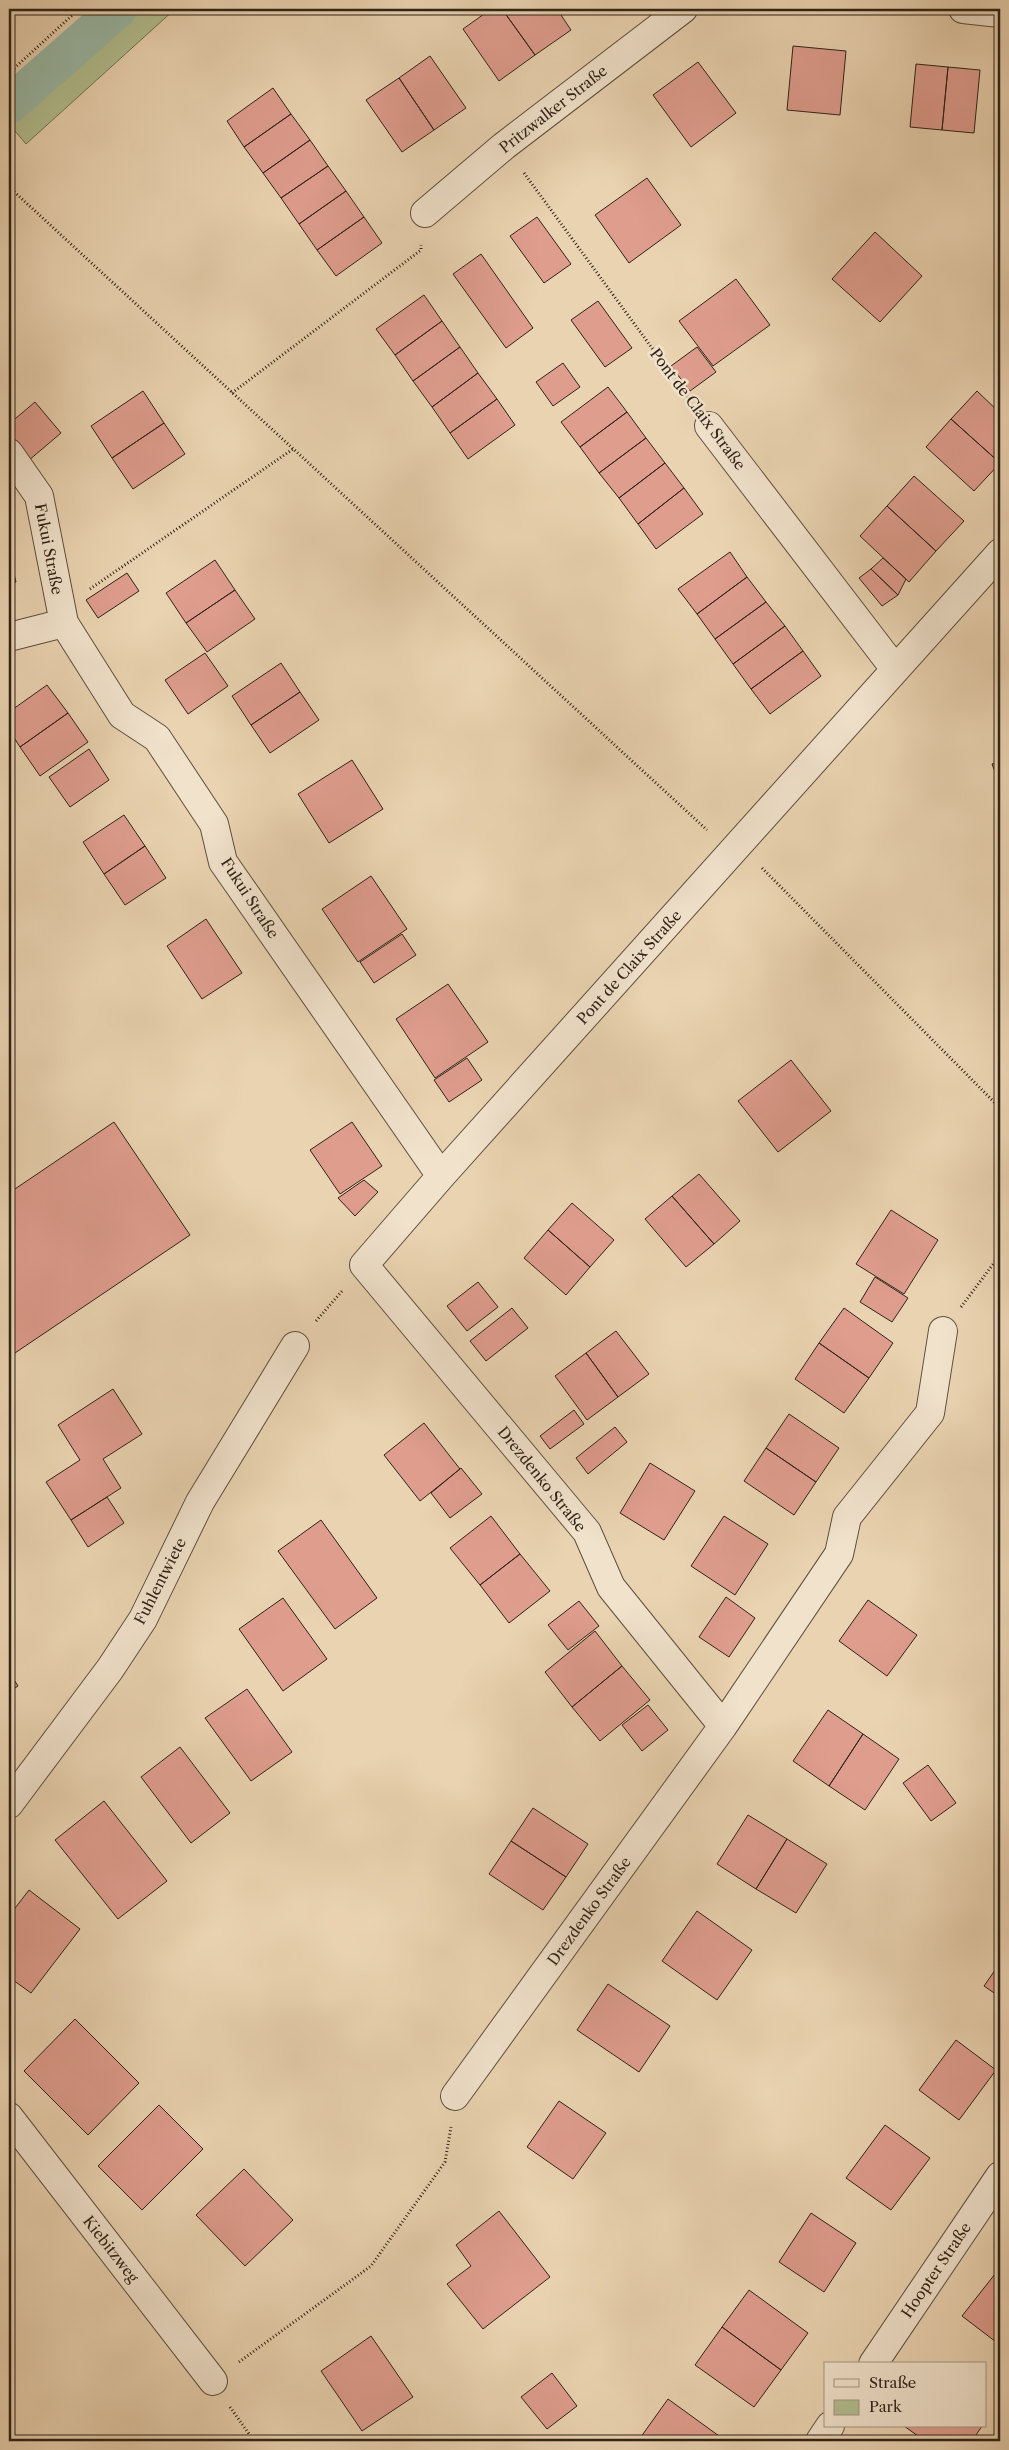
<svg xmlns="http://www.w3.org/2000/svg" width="1009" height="2450" font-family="'Libre Caslon Text',serif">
  <rect width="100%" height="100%" fill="#ead3b1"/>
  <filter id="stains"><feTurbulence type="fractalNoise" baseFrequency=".004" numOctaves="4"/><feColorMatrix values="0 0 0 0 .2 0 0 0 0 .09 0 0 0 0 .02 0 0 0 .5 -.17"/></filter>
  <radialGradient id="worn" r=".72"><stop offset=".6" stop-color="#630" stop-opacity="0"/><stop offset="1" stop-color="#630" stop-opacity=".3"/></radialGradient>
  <path fill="#b2be8f" stroke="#707054" d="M102,9H175L26,144L9,124V92Z"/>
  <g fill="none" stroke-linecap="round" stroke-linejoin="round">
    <path stroke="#99b9a6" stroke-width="38" d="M9,105L118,9"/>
  </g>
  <path fill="#df9d8e" stroke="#2f2318" d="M491,9H502L535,55L499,81L463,29Z
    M502,9H557L571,30L535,55Z
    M793,46L846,51L840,115L787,110Z
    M430,56L466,108L434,130L399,78Z
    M698,62L736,113L691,147L653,95Z
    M916,64L948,67L942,130L910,127Z
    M948,67L980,70L974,133L942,130Z
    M399,78L434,130L402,152L366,100Z
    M273,88L291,114L244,147L227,121Z
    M291,114L310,140L263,173L244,147Z
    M310,140L328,166L281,198L263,173Z
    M328,166L346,191L299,224L281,198Z
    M647,178L681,225L629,263L595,215Z
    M346,191L364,217L317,250L299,224Z
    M364,217L382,243L336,276L317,250Z
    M537,217L571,264L544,283L510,236Z
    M875,232L922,276L880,322L832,279Z
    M481,254L533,328L506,348L453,274Z
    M736,279L770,325L713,366L679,321Z
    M424,295L442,321L395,355L376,329Z
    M598,301L632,348L605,367L571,320Z
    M442,321L460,347L413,381L395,355Z
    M460,347L478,373L432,407L413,381Z
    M697,347L716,372L690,391L671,366Z
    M563,363L580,387L553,406L536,382Z
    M478,373L497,399L450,433L432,407Z
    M608,387L627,412L580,447L561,422Z
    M143,391L164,423L112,458L91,426Z
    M977,391L1000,413V463L951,419Z
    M497,399L515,425L468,459L450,433Z
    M35,402L61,433L28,461L9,439V424Z
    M627,412L646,438L599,473L580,447Z
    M951,419L1000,463L974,491L926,447Z
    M164,423L185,454L133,489L112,458Z
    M646,438L665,463L619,498L599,473Z
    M665,463L684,488L638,524L619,498Z
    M914,476L964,521L936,551L887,506Z
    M684,488L703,514L656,549L638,524Z
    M887,506L936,551L909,582L860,536Z
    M730,552L747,577L697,614L678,589Z
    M9,554L16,582L9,584Z
    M883,558L906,579L898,595L871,569Z
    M215,560L235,590L186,623L166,593Z
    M871,569L898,595L882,606L859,578Z
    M127,573L139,591L98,618L86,600Z
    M747,577L766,602L715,639L697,614Z
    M235,590L255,619L207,652L186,623Z
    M766,602L785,626L733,664L715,639Z
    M785,626L803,651L751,689L733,664Z
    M803,651L821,676L770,714L751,689Z
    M205,653L228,686L188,714L165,680Z
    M281,663L300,692L251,725L232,696Z
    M47,685L68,713L20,747L9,730V712Z
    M300,692L319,720L270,753L251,725Z
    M68,713L88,742L40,776L20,747Z
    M89,749L109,780L70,807L49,777Z
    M352,760L383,809L329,843L298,794Z
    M1000,761V785L992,764Z
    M124,815L145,846L104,874L83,842Z
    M145,846L166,878L125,905L104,874Z
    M371,876L407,929L358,962L322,909Z
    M206,919L242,973L202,999L167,946Z
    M402,934L416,955L374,983L360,962Z
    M448,984L488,1042L435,1078L396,1019Z
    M467,1058L482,1080L449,1102L434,1080Z
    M791,1060L831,1111L778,1152L738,1101Z
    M114,1122L190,1235L9,1357V1193Z
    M352,1122L382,1166L340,1194L310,1150Z
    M699,1174L740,1221L714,1244L672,1196Z
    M364,1180L378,1192L355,1216L338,1198Z
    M672,1196L714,1244L686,1267L645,1219Z
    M572,1203L614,1240L590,1267L548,1230Z
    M891,1210L938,1240L904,1294L856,1264Z
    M548,1230L590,1267L566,1295L524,1258Z
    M875,1277L908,1298L892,1322L860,1302Z
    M478,1282L498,1307L467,1331L447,1306Z
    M512,1308L528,1328L486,1361L470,1341Z
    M844,1308L893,1343L869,1378L819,1343Z
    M616,1331L649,1374L618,1397L586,1353Z
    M819,1343L869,1378L844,1413L795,1379Z
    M586,1353L618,1397L587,1420L555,1376Z
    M113,1389L142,1434L103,1459L121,1488L71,1520L46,1482L80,1460L58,1425Z
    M574,1410L584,1424L550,1449L540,1436Z
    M789,1414L839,1448L816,1482L766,1448Z
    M424,1423L460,1469L420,1501L384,1455Z
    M615,1427L627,1442L588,1474L576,1458Z
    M766,1448L816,1482L794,1515L744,1481Z
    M650,1463L695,1491L664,1540L620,1513Z
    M461,1468L482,1494L450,1518L431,1493Z
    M107,1497L124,1523L88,1547L71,1520Z
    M491,1516L520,1554L480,1585L450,1548Z
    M724,1516L768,1544L735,1595L691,1566Z
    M321,1520L377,1598L335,1629L278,1551Z
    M520,1554L550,1591L509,1623L480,1585Z
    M726,1597L755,1618L729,1657L699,1637Z
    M283,1598L327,1659L283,1691L239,1629Z
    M868,1600L917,1635L887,1676L839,1641Z
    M579,1601L599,1626L568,1650L548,1625Z
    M595,1631L622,1666L572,1707L545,1672Z
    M622,1666L650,1700L600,1741L572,1707Z
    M9,1672L18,1686L9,1692Z
    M247,1689L292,1752L251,1781L205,1718Z
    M648,1705L668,1730L642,1751L622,1725Z
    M828,1710L863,1734L829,1786L793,1761Z
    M863,1734L899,1759L865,1810L829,1786Z
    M180,1747L230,1813L191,1843L141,1777Z
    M928,1765L956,1803L931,1821L903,1783Z
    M104,1801L167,1881L118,1919L55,1840Z
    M533,1808L588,1844L566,1877L511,1841Z
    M748,1815L787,1839L756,1889L717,1864Z
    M787,1839L827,1864L796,1913L756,1889Z
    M511,1841L566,1877L543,1910L489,1874Z
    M29,1890L80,1929L31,1993L9,1977V1916Z
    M697,1911L752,1950L717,2000L662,1961Z
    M1000,1963V1997L984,1986Z
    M608,1984L670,2026L639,2072L577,2030Z
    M75,2019L139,2083L88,2135L24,2071Z
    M956,2040L996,2070L959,2120L919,2090Z
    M559,2101L606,2133L573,2179L527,2147Z
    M159,2105L203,2149L142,2210L98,2166Z
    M885,2125L930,2158L891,2210L846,2178Z
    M244,2169L293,2220L245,2266L196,2215Z
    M499,2211L550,2277L483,2329L447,2284L471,2266L456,2245Z
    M811,2213L856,2243L824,2292L779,2262Z
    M995,2274L1000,2278V2345L962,2316Z
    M749,2290L808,2333L781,2370L722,2327Z
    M722,2327L781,2370L754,2407L695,2365Z
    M371,2336L413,2397L362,2431L321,2371Z
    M552,2373L577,2406L547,2429L521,2397Z
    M668,2399L726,2441H638Z
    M904,2426H982L972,2441H925Z"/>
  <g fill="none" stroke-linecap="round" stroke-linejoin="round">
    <g stroke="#5e4f3e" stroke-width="30">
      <path id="minor" d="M963,9L1000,13
        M425,213L504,146L683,9
        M709,426L895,669
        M9,453L39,496L64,623
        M9,637L64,623L122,715L157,738L214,824L223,862L441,1176
        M723,1726L839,1554L847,1517L930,1413L943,1331
        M9,1804L110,1669L143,1619L200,1502L295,1346
        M455,2096L723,1726L611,1587L587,1532L364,1265L441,1176L1000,553
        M9,2117L213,2381
        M873,2364L1000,2176
        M820,2441L830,2426"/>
    </g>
    <path stroke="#2f2318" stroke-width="3" stroke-dasharray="1 2.5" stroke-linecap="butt" d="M9,73L79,9
      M524,173L690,400
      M9,187L707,830
      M232,393L421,250V245
      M90,589L293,449
      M762,868L1000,1108
      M961,1307L1000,1255
      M316,1321L343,1290
      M239,2362L371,2266L445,2162L451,2127
      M230,2407L254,2441"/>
    <use href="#minor" stroke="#f1e2cc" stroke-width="28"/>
  </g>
  <g text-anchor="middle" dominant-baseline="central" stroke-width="5" stroke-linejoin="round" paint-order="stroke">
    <g font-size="15" fill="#2f2318" stroke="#f1e2cc">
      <text transform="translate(553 109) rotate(-38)">Pritzwalker Straße</text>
      <text transform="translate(698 409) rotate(53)">Pont de Claix Straße</text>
      <text transform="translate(49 549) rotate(79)">Fukui Straße</text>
      <text transform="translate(250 898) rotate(57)">Fukui Straße</text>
      <text transform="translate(629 967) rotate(-48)">Pont de Claix Straße</text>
      <text transform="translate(542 1479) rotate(51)">Drezdenko Straße</text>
      <text transform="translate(160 1581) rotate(-63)">Fuhlentwiete</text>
      <text transform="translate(589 1911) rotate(-54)">Drezdenko Straße</text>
      <text transform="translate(111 2249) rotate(52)">Kiebitzweg</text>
      <text transform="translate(936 2270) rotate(-56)">Hoopter Straße</text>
    </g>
  </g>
  <rect width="1009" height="2450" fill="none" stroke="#ead3b1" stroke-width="30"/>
  <rect x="10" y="10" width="989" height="2430" fill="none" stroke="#2f2318" stroke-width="2.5"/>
  <rect x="15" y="15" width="979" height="2420" fill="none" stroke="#2f2318"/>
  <rect x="824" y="2362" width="162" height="65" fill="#f1e2cc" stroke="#a39684"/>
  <rect x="834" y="2379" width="25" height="8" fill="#f1e2cc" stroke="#a39684"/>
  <text x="869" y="2388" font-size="15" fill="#2f2318">Straße</text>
  <rect x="834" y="2400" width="25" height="15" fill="#b2be8f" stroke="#a39684"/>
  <text x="869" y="2412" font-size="15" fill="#2f2318">Park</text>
  <rect width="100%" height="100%" filter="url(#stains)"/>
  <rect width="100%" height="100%" fill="url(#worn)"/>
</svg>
